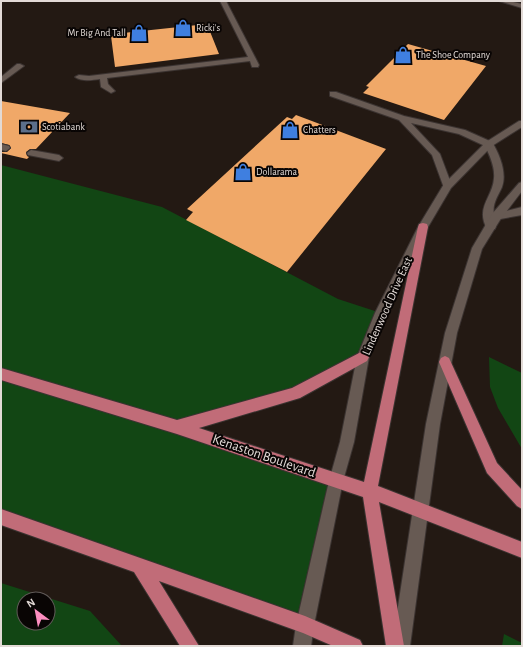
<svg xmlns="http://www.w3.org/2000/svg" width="523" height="647" font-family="'Alegreya Sans',sans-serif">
  <rect width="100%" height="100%" fill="#231913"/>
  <path fill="#124614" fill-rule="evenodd" d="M1,165L162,207L338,299L381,313L363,357L295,394L178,427L336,481L305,625L1,517Z
    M489,357L522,373V449L498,408L490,387Z
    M1,583L90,611L122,646H1ZM24,599H48V623H24Z
    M504,634L522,643V646H502Z"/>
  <path fill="#f0a868" d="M207,24L219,54L115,67L111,36L123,35V33Z
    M408,44L486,66L444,120L363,93L369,87L366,86Z
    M1,101L70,113L36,149H30L26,152L27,156L29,157L27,159L1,153V152H7L11,148L9,145L1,143Z
    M296,115L386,149L287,272L186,220L193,212L187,209L287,117L292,119Z"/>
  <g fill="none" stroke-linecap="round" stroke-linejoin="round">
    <g stroke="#3b3331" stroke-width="2">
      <path id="lane" d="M220,1H226L259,65L258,67H252L250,61L107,78L108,84L115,91L111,93L101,87L100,79C92,80 82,82 75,77L79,75L89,76L248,57Z
        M499,1H509L522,4V8Z
        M17,64H20L24,66L1,83V77Z
        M330,92H336L404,116L465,130L492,142C500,155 507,173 502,187C498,196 492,204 494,214L522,207V215L495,220L496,226L495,229H487C475,207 493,197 494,178C495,167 490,156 485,146L459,134L411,123L440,154L452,186L450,188H444L432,155L399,120L330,96Z
        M1,144L9,146L10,148L6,151L1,150Z
        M31,150L59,155L63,158L59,161L28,155L27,153Z"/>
    </g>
    <g stroke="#3b3331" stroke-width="2">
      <path id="street" d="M305,616L311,619L314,625L311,646H293L296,625L299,619Z"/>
    </g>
    <g stroke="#3b3331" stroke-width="2">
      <path id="secondary" d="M519,121H522V127L492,146L451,188L428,227L387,313L369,357L354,442L343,481L314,625L311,631L305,634L299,631L296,625L329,481L340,442L357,357L375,313L418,227L444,184L486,142Z
        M522,182V191L500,220L482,249L457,333L440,424L410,646H392L426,424L445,333L472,248L492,214L519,183Z"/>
    </g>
    <g stroke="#3b3331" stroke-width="2">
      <path id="primary" d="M423,223L427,224L428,227L378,486L522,542V558L379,502L404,646H386L363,497L177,434L1,380V368L177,420L292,388L363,351L367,353L369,357L367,361L300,398L199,428L364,482L418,227L419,224Z
        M445,356L449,358L497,463L522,490V509L517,506L487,473L439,362L441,358Z
        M1,509L305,616L360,640L363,646H333L303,633L159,581L199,646H180L134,572L1,525Z"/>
    </g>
    <use href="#lane" fill="#675a53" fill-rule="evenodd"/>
    <use href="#street" fill="#675a53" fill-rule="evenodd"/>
    <use href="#secondary" fill="#675a53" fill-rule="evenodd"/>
    <use href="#primary" fill="#c16c78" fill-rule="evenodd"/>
  </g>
  <defs>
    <g id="shop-bare" transform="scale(1.38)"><path d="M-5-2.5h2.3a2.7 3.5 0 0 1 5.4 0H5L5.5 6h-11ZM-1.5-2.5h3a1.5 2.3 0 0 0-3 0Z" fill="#3f7fe0" stroke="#090504" stroke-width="2.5" paint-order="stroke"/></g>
    <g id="bank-bare" transform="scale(1.38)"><path d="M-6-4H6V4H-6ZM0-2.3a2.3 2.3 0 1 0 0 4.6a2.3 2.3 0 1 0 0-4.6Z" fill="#5c6f8a" stroke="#090504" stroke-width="2.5" paint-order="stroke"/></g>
  </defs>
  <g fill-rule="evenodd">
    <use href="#shop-bare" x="183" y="28"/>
    <use href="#shop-bare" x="139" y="33"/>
    <use href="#shop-bare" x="403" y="55"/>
    <use href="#bank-bare" x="29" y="127"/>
    <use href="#shop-bare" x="290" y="130"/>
    <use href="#shop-bare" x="243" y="172"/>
  </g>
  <g text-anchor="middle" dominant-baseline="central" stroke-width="4" stroke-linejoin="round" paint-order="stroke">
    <g font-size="10" fill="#e2dad6" stroke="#090504" text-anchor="start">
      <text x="196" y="28">Ricki's</text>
      <text x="126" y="33" text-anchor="end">Mr Big And Tall</text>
      <text x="416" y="55">The Shoe Company</text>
      <text x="42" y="127">Scotiabank</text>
      <text x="303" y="130">Chatters</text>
      <text x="256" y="172">Dollarama</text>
    </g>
    <g font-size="12" fill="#e2dad6" stroke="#090504">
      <text transform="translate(387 306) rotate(-66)">Lindenwood Drive East</text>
    </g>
    <g font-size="14" fill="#e2dad6" stroke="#090504">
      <text transform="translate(264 456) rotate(19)">Kenaston Boulevard</text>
    </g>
  </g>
  <rect width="523" height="647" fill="none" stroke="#e2dad6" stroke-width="4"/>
  <g transform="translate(36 611) rotate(328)"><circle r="19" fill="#090504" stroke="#605a58"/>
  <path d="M0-3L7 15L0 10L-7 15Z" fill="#fd8ec0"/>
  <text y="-6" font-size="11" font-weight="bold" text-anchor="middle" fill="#e2dad6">N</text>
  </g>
</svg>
